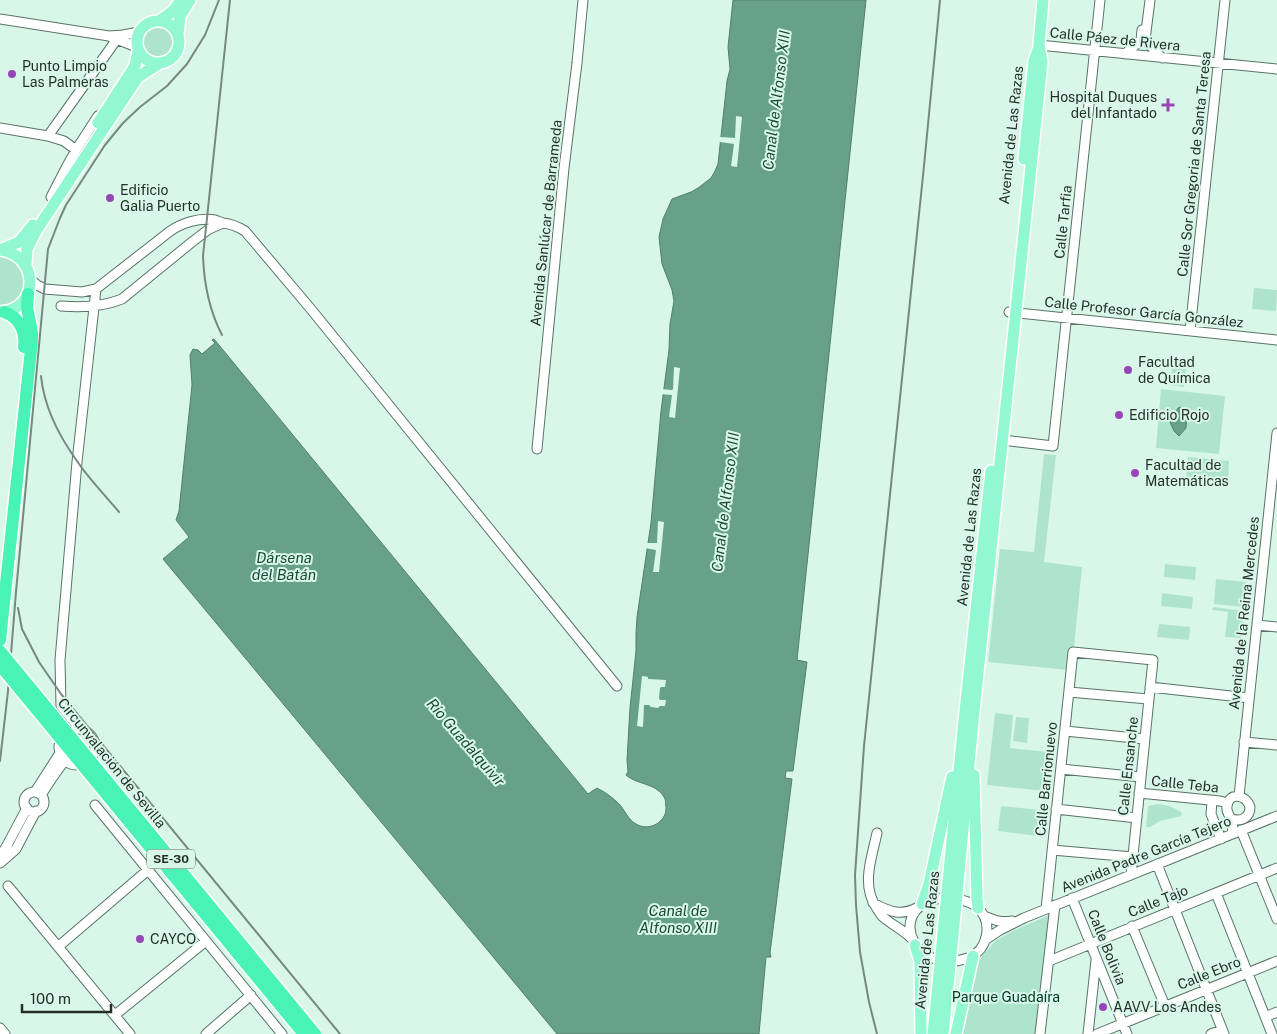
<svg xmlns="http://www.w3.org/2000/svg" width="1277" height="1034" font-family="'Public Sans',sans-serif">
  <rect width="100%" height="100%" fill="#d9f7e9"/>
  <path fill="#afe4cc" d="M141 42a17 17 0 1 1 34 0a17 17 0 1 1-34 0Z
    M0,255L7,256L20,266L25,282L24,290L20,297L14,303L0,308Z
    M1254,288L1277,290L1276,311L1252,309Z
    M1173,360L1187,362L1184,387L1170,385Z
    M1161,389L1225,396L1219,454L1156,448Z
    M1044,454L1056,455L1044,562L1082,567L1074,647H1070L1068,670L988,662L1000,549L1034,552Z
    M1188,457L1229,461L1228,482L1186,478Z
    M1165,564L1196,567L1195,580L1164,577Z
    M1216,579L1246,582L1243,607L1214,604V602Z
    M1162,593L1193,597L1192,609L1161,606Z
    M1213,607L1244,611L1241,638L1225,637L1228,612L1212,610Z
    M1159,624L1190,627L1189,640L1157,637Z
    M995,713L1013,715L1010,748L1048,752L1045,791L987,785Z
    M1016,717L1029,718L1027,743L1013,741Z
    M1158,804C1167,805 1174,807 1182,813L1181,816L1160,821L1150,827H1146L1148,806Z
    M1001,806L1039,810L1037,836L998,831Z
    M1052,914L1038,1034H963L975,970L978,961L995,941L1015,930Z"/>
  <path fill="#67a188" stroke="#537f6c" d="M733,0H866L797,660L807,662L793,771H786L785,778L792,779L770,953L771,957H766L759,1034H557L163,559L189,537L176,520L179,511L192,385L190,355L193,349L198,350L202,354L215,343L212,340L214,339L588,794L597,788C605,792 612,797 619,804C625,810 628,820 636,824C649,832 667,822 666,807C665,804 666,801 665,799C658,783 637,785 626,775L628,772L627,760L630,708L636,651V634L637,617L651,523L661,411L669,350L670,324L674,301L672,290L662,264L659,237L663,219L672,199L691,192L698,188L711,178L715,171L718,164L727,81L730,69L728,47Z
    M1181,407L1184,415H1187L1186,428L1179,436L1174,431L1170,422L1178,408Z"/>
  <path fill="#d9f7e9" d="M736,116L742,117L737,167L731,166L734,144L720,142V137L735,138Z
    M674,367L680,368L675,418L669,417L672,395L660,394L661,389L672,390L673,389Z
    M658,521L664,522L659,572H653L656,550L645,548L646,543H657Z
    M642,676L648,677V679L666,680L665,687H661L660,688L659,698L660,700H666L665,706H660L658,708L651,707L649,705H644L643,727L637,726Z"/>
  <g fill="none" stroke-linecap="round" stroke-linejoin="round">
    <g stroke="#587367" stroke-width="11">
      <path id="minor" d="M1150,0L1145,40L1162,58
        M0,19L109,36L123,35L139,32
        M111,37L137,47
        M1039,45L1277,69
        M1125,54L1141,40L1142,30
        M0,128L48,136L117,39
        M48,136L64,141L76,150L98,116
        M51,197L67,166L76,150
        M30,279L37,285L45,289L82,292L96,289L169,232C181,223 200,217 215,220C218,221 220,222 223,223C232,224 237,226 245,231L310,308L617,686
        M61,306C83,308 102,307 122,299L192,242L209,229L223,223
        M1009,312L1277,340
        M1190,331L1225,0
        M1002,440L1053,446L1100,0
        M537,449L564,168L577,63L583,0
        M1257,625L1277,627
        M1150,687L1249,698
        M1069,692L1148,699
        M59 747a18 18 0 1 1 36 0a18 18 0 1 1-36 0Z
        M80,729L61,706L60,660L77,462L96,289
        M1065,731L1145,739
        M1244,742L1277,745
        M1061,769L1141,777
        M35,792L60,753
        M24 802a10 10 0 1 1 20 0a10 10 0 1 1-20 0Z
        M1139,793L1220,801L1227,803
        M41,795L52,778L65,760
        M1239,796L1277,433
        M1212,801L1211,814L1221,839
        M95,805L282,1034
        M1056,809L1137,818
        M1230,818C1240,823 1250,818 1250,807C1246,794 1229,792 1227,806C1226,811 1228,813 1230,817C1233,822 1233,829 1232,834
        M1241,830L1277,919
        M877,833C872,857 861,884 876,907C878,910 880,914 883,917C892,925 904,930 913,940
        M1052,850L1133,857
        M0,855L5,849L27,808
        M0,863L16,849L36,811
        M1157,864L1224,1034
        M8,886L130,1034
        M1216,893L1272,1034
        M1072,898L1127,1034
        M933,899C947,898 966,898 977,907C994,922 988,951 968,958C916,976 887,915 933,899Z
        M873,903C890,912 902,917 920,906
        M1046,909L1073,652L1153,660L1131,875
        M984,916C994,920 1001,923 1012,921
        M1132,926L1165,1006
        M985,940L1000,930L1024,918L1277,816
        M59,946L148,870
        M1049,961L1277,868
        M115,1015L206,941
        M1265,1017L1277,1012
        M0,1028L5,1034
        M206,1034L251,995
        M1040,1034L1055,905
        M1088,1034L1096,960
        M1097,1034L1277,961
        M1211,1034L1222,1030"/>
    </g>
    <g stroke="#fff" stroke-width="14">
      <path id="major" d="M137 42a21 21 0 1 1 42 0a21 21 0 1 1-42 0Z
        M159,21L173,11L181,0
        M178,35L180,16L190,0
        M98,123L135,66L138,51
        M1024,159L1034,61L1039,47
        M0,250L19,242L33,225
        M0,250C40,255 40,310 0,312
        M26,265L27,249L36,231L138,77L160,63
        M974,775L977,899L978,908
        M948,882L964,721L991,471
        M958,883L973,721L1042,62L1039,45L1043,0
        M922,904L929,884L952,777
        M915,945L920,961L921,1034
        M933,1034L939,975
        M943,1034L949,976
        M956,1034L973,956"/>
    </g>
    <g stroke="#fff" stroke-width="15">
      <path id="highway" d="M4,312C19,317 26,331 24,347
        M0,640L32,340V333L27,307L28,294"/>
    </g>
    <use href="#minor" stroke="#fff" stroke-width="9"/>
    <use href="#major" stroke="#92f8d4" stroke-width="11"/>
    <use href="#highway" stroke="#49f3b8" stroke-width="12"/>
    <path stroke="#768980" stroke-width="2" d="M222,335C209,310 204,284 203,256L230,0
      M41,376C44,407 59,436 77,461C88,478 106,496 119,512
      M18,608L22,629L39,662L61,694L340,1034
      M0,761L8,691L16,592L48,249L60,218L66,205L105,145L123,123L140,107L167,86L187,64L205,35L219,0
      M877,1034L869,1002L860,952L856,905L855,875L864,746L924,166L940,0"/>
    <g stroke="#fff" stroke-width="14" stroke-linecap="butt">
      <path id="major-bridge" d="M939,975L948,882
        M949,976L958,883"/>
    </g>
    <g stroke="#fff" stroke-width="15" stroke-linecap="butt">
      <path id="highway-bridge" d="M0,651L315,1034
        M0,665L304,1034"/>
    </g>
    <use href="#major-bridge" stroke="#92f8d4" stroke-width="11"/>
    <use href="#highway-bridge" stroke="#49f3b8" stroke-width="12"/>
  </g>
  <g fill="#9646b5" stroke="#d9f7e9" stroke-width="2">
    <circle cx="12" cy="74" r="5"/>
    <path d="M1165.5 97.5h5v5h5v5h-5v5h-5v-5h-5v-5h5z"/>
    <circle cx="110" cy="198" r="5"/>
    <circle cx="1128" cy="370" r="5"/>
    <circle cx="1119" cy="415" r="5"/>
    <circle cx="1135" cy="473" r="5"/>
    <circle cx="140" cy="939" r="5"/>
    <circle cx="1103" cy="1007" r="5"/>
  </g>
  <g text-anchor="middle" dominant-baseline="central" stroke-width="4" stroke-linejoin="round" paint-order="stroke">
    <rect fill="#d9f7e9" stroke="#5a6b63" stroke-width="1" x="147" y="849.5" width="48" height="19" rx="4"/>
    <g font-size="12" font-weight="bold" fill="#242f2a">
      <text x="171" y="859">SE-30</text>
    </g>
    <g font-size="14" fill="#242f2a" stroke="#d9f7e9">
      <text transform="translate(1115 39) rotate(6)">Calle Páez de Rivera</text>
      <text transform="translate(1011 135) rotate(-84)">Avenida de Las Razas</text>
      <text transform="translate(1194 164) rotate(-84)">Calle Sor Gregoria de Santa Teresa</text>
      <text transform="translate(1063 222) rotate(-84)">Calle Tarfia</text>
      <text transform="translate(546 223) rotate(-84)">Avenida Sanlúcar de Barrameda</text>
      <text transform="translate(1144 312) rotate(6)">Calle Profesor García González</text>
      <text transform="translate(969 537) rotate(-84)">Avenida de Las Razas</text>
      <text transform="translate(1244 613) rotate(-84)">Avenida de la Reina Mercedes</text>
      <text transform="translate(112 763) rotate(51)">Circunvalación de Sevilla</text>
      <text transform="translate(1128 766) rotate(-84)">Calle Ensanche</text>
      <text transform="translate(1046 779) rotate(-84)">Calle Barrionuevo</text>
      <text transform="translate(1185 784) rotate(6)">Calle Teba</text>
      <text transform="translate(1146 854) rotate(-22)">Avenida Padre García Tejero</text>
      <text transform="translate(1158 901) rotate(-22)">Calle Tajo</text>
      <text transform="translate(927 940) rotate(-84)">Avenida de Las Razas</text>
      <text transform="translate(1107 947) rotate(68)">Calle Bolivia</text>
      <text transform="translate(1209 973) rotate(-22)">Calle Ebro</text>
    </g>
    <g font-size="14" fill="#242f2a" stroke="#d9f7e9" text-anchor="start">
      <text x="22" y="66">Punto Limpio<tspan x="22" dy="16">Las Palmeras</tspan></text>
      <text x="1157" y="97" text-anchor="end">Hospital Duques<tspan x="1157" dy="16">del Infantado</tspan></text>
      <text x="120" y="190">Edificio<tspan x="120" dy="16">Galia Puerto</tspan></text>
      <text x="1138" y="362">Facultad<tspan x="1138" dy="16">de Química</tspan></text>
      <text x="1129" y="415">Edificio Rojo</text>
      <text x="1145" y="465">Facultad de<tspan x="1145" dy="16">Matemáticas</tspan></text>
      <text x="150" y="939">CAYCO</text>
      <text x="1113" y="1007">AAVV Los Andes</text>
    </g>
    <g font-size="14" fill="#023726" stroke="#d9f7e9">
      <text x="1006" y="997">Parque Guadaíra</text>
    </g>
    <g font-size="15" font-style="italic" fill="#1a4a38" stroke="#d9f7e9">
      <text transform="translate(776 100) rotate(-83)">Canal de Alfonso XIII</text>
      <text transform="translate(725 502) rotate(-83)">Canal de Alfonso XIII</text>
      <text x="284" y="557">Dársena<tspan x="284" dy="17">del Batán</tspan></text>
      <text transform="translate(466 742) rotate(49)">Río Guadalquivir</text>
      <text x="678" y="910">Canal de<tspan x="678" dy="17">Alfonso XIII</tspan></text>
    </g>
  </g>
  <path d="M22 1004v8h89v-8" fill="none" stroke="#242f2a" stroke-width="2.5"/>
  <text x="30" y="1004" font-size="15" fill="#242f2a" stroke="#d9f7e9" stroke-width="4" paint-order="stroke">100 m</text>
</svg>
